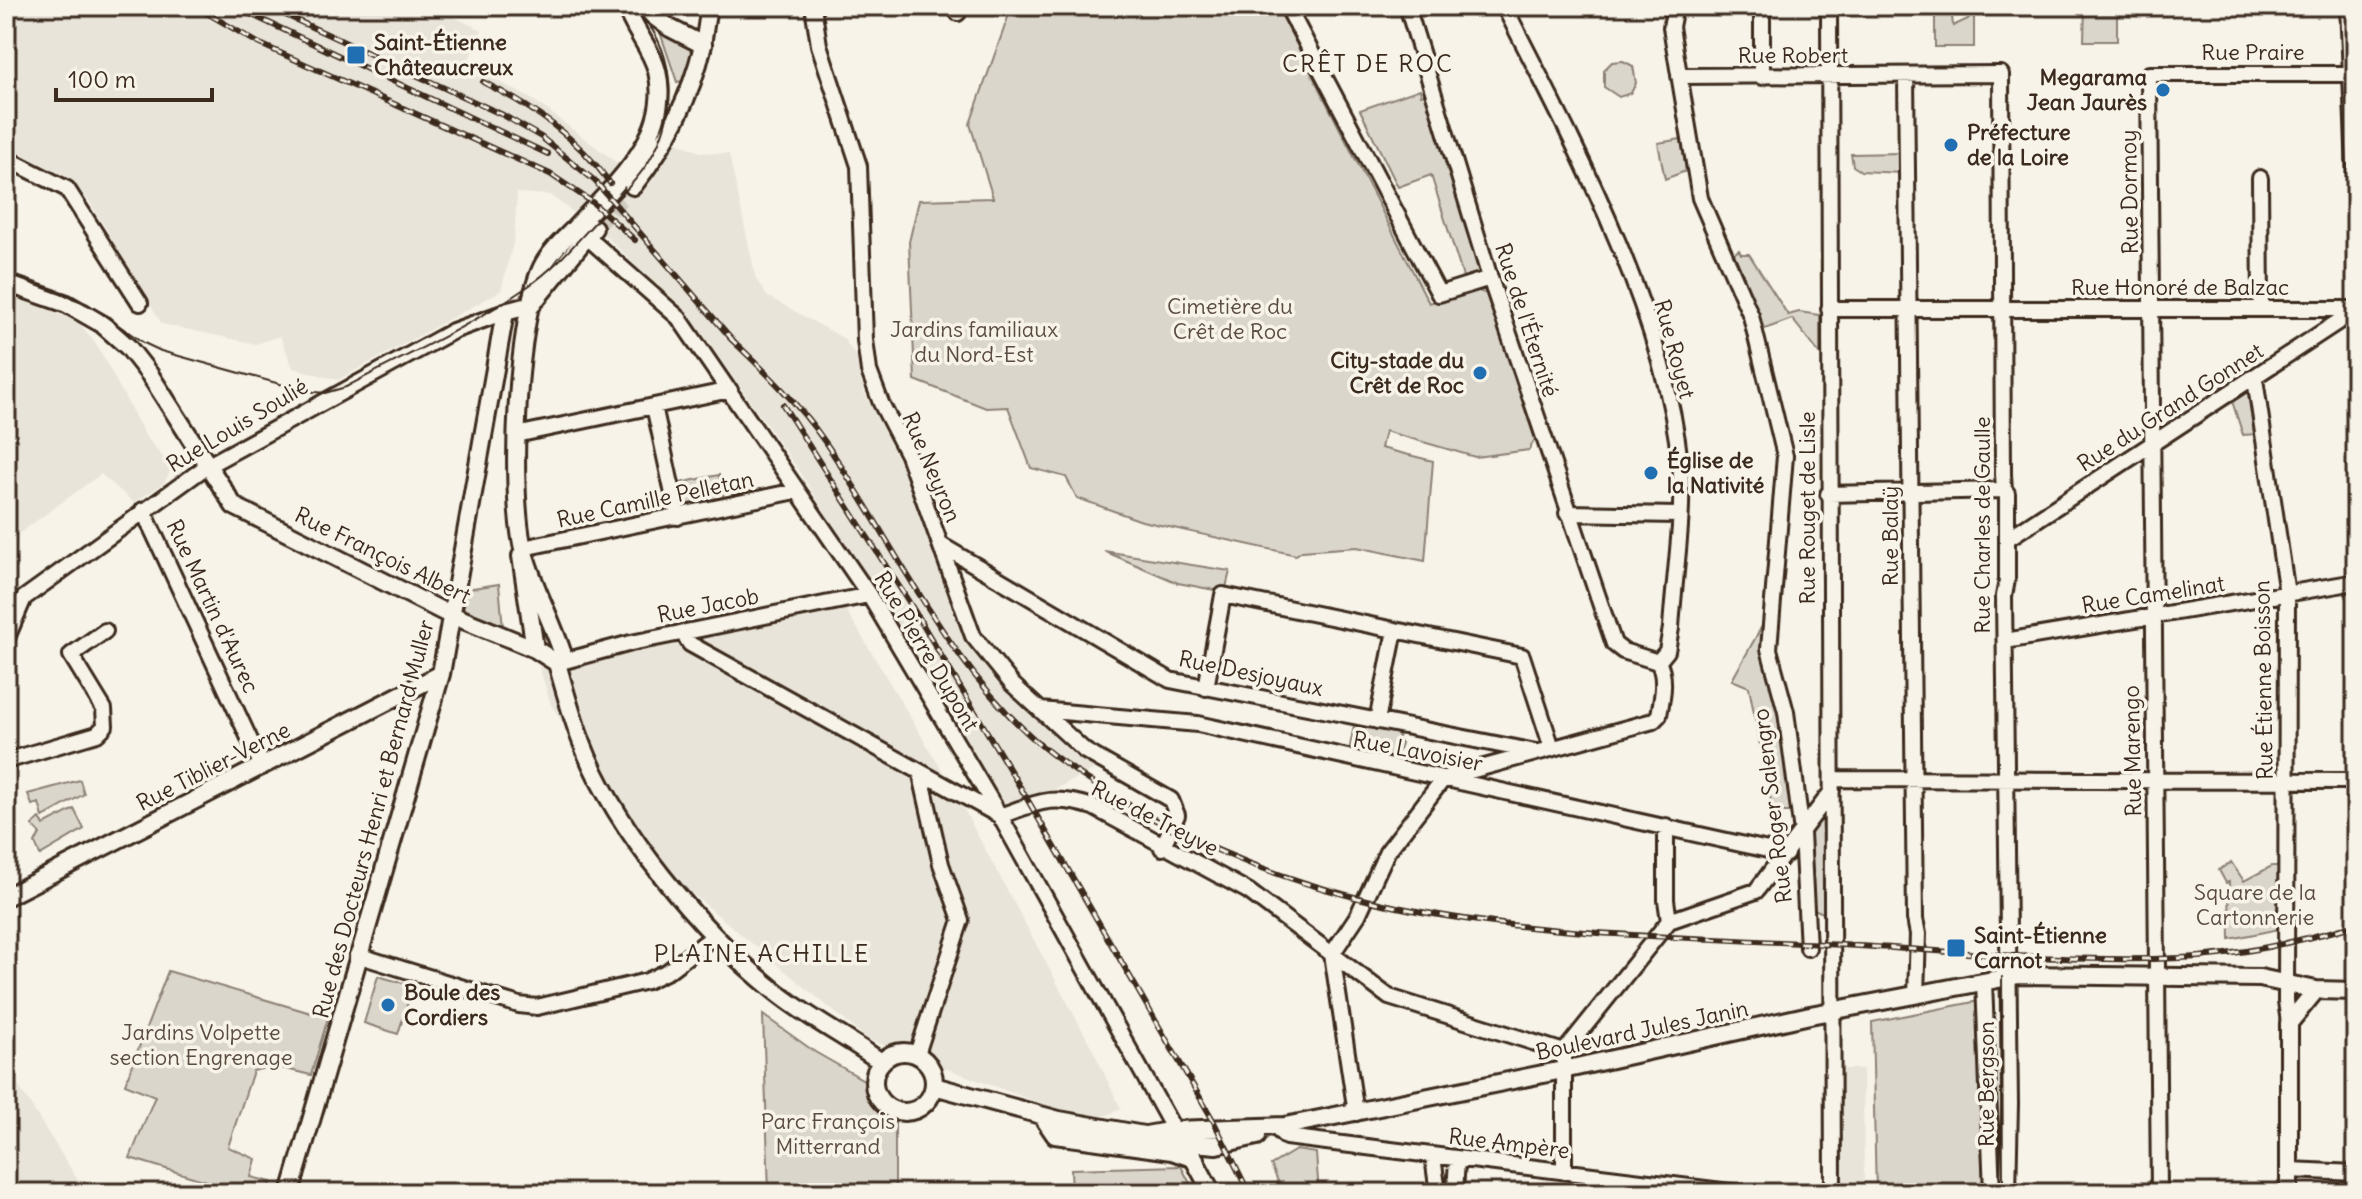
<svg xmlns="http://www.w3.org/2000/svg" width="2362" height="1199" font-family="Delius,sans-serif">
  <rect width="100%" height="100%" fill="#f7f3e8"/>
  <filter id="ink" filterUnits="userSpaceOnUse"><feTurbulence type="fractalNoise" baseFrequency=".0125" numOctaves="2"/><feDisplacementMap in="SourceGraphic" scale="16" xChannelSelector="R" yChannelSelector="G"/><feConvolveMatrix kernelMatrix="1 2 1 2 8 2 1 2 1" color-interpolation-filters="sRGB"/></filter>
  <g filter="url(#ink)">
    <path fill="#e9e4d9" d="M6,6H430L482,30L467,64L535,101L645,184L673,140L700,152L729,154L756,279L767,296L843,338L863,366L864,392L904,471L965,635L1009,687L1099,767L1005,814L879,597L799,471L699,329L608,238L550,195L517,193L514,239L501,291L338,380L293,368L280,336L256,344L162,324L91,204L71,179L6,146Z
      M11,297L77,320L98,347L146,437L172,468L164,483L134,503L101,474L17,535L6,519V312Z
      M839,598L949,782L1093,1050L1121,1109L1090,1122L867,1039L660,867L551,705L538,663Z
      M6,1066L86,1193H6Z
      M1841,1069H1863L1864,1193H1842Z"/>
    <path fill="#dbd6cb" stroke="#8b8074" stroke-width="2" d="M1012,6H1277L1429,303L1473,289L1490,295L1535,439L1529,450L1475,457L1385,431L1381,448L1433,461L1425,561L1357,547L1302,551L1296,555L1142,521L1077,498L1066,477L1031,468L1008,407L986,408L915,380L909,242L919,200L993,198L970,124Z
      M1935,6H1942L1946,14L1952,16L1953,26L1968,19L1974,6V47H1935Z
      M2085,6H2102L2103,13H2117V41H2084Z
      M664,30L693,49L689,71L682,81L677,82L660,32Z
      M1623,61L1633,66L1636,83L1631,93L1619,97L1604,87V70L1612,62Z
      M1420,89L1421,95L1428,93L1482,272L1463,277L1431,175L1398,187L1360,110Z
      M1681,139L1686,171L1665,179L1658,143Z
      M1901,153V173L1861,171L1853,166L1851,154Z
      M1739,250L1741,254H1749L1788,315L1799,312L1820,315V354L1792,319L1762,330L1732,255Z
      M2247,391L2251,393L2257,434L2243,435L2232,401Z
      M719,475L724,498L687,505L683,502L679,483Z
      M1104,551L1230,571L1225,592L1178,583Z
      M499,584L503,628L463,611L467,589Z
      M1762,626H1765L1792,812H1773L1749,687L1732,680Z
      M1354,725L1399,734L1397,741L1401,743L1395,762L1349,752Z
      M80,780L84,794L43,817L39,803L32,805L28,794Z
      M74,809L84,829L40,855L35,843L40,834L32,825L40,818L44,825Z
      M1823,813V913L1814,909L1810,832Z
      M2231,862L2244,881L2272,866H2281L2279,929L2230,939L2229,882L2226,883L2219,870Z
      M168,971L328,1018L311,1075L273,1066L253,1071L228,1147L256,1159L251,1177L271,1182L268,1193H246L130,1158L155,1096L125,1084Z
      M378,976L413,986L398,1034L364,1023Z
      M1979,1001L1986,1193H1876L1872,1022Z
      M763,1015L815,1052L869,1083L880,1106L895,1116V1193H769Z
      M1296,1150L1316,1153L1318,1181L1312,1193H1283L1271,1165Z
      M1181,1166L1195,1193H1072L1071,1169Z"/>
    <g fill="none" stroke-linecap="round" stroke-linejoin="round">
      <path stroke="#d1cbc0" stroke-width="16" stroke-dasharray="16 8" stroke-linecap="butt" d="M594,228L633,186"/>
      <g stroke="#3b2a1e" stroke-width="20">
        <path id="minor" d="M813,6L819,45L859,166L865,340L869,371L881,403L908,455L973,636L1012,684L1085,751L1171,800L1177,815L1162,848
          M1287,6L1439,294L1490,278
          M1407,6L1490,278L1614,644L1623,651L1658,662
          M1504,6C1573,141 1665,312 1680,464C1685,512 1674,578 1671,628L1667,651L1658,662
          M1675,6L1671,27L1700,198L1751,316L1785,456L1769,649L1786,712L1802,833L1808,948
          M1762,6V77
          M1829,6L1833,1193
          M2348,6L2356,190
          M958,13L960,6
          M703,45L709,6
          M1679,76L2001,74L2003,474L2004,490L2007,493V580L2004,596L2010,1104L2008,1193
          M1906,76L1915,919L1918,934L1916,995
          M6,158L67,189L140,303
          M2260,178L2261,309
          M587,237L679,318L869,595L1000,816L1174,1130
          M1829,309H2356
          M2255,379L2287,594L2286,1001L2289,1023
          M654,406L678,517
          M516,435L730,390
          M1828,494L2004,490
          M143,510L262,766
          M1567,513L1678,515
          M2007,539L2356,310
          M941,545L1170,680L1536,752
          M523,548L796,491
          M683,633L690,644L1000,816C1039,802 1052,794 1093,807L1248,891L1389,997L1564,1052
          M6,640L24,598L207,466L453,331L505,312
          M2005,641L2356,582
          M557,663L631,643L869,595
          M1206,688L1223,595L1522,656L1552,748
          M1040,710L1198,724L1786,854
          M1377,721L1395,630
          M6,761L97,734L105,726L104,709L71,655L105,631
          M1448,777L1653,721L1659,715C1662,699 1667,677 1658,662
          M1832,779L2356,781
          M1666,826V900L1669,921
          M1332,954L1358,915L1387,852L1444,778
          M1332,954L1356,1113
          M357,955L519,1005L537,1007L647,981L668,971L714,936
          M1984,981L1992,1193
          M917,1054L961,920L941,864L921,775
          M1278,1130L1286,1137L1738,1193
          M1433,1157L1438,1193
          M2290,1170L2356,1173
          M1564,1172V1052L1669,921L1756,891L1832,791
          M1455,1193L1457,1159
          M2159,1193L2149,74H2356"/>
      </g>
      <g stroke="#3b2a1e" stroke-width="22">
        <path id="major" d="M626,6C632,29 651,47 657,71C673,136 612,187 573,230C562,241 549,253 542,267C516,322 510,483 522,544C529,578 551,618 562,652L557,663C564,688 571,714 580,738C613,828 701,932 775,991C808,1018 847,1037 881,1062
          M633,186C666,145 691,96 703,45L670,28L640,6
          M6,283L67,304L102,324L128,347L150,375L234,506L444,612L535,649L557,663
          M537,298L594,228
          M521,556L535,649
          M6,897L441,674
          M874 1082a30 30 0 1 1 60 0a30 30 0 1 1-60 0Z
          M934,1086L1059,1120L1183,1142L1216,1145L1257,1136
          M1042,1116L1055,1135L1172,1151L1195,1159
          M1146,1135L1174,1130L1285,1126L1563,1070L1810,1015L2019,975L2260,978L2316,990L2356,991
          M1189,1150L1212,1193
          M290,1193L441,674L505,312L532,305
          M2289,1193V1023L2316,990"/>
      </g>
      <use href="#minor" stroke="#f7f3e8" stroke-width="14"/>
      <use href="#major" stroke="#f7f3e8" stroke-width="16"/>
      <path stroke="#3b2a1e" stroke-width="2" d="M6,274L88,304L144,343L161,351L305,391L325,393L346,387C406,355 471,326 527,287C554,269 575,244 597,220C615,201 635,183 649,161C680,110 677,47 632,6
        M2002,977L2003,1193"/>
      <g stroke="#3b2a1e" stroke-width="6">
        <path id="rail" d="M195,6L258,43L550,174L592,202L635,240
          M233,6L548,154
          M266,6L503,115L541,137L595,181L737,345
          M483,82C533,107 577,137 610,183
          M730,338C764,370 798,403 825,442C896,545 946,665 1043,747C1077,775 1116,798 1154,819C1376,940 1597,932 1842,945C1954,951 2068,963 2180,958C2240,956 2299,941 2356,925
          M783,405L909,602L1026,797L1213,1120L1249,1193"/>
      </g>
      <use href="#rail" stroke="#f7f3e8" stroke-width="3" stroke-dasharray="9" stroke-linecap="butt"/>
    </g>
  </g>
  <g fill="#1f6fb2" stroke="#f7f3e8" stroke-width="3">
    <rect x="346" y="45" width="20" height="20" rx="4"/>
    <circle cx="2163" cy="90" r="8"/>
    <circle cx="1951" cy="145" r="8"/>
    <circle cx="1480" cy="373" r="8"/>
    <circle cx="1651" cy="473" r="8"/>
    <rect x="1946" y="938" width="20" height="20" rx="4"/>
    <circle cx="388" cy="1005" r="8"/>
  </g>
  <g text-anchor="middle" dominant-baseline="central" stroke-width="7" stroke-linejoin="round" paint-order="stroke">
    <g font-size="22" font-weight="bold" fill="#3b2a1e" stroke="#f7f3e8" text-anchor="start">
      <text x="374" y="42">Saint-Étienne<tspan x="374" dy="25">Châteaucreux</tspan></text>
      <text x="2147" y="77" text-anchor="end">Megarama<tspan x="2147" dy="25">Jean Jaurès</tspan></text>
      <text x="1967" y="132">Préfecture<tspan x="1967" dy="25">de la Loire</tspan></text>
      <text x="1464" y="360" text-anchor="end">City-stade du<tspan x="1464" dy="25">Crêt de Roc</tspan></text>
      <text x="1667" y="460">Église de<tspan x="1667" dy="25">la Nativité</tspan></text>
      <text x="1974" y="935">Saint-Étienne<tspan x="1974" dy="25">Carnot</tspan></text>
      <text x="404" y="992">Boule des<tspan x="404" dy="25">Cordiers</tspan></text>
    </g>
    <g font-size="22" fill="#3b2a1e" stroke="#f7f3e8">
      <text x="2253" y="52">Rue Praire</text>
      <text x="1793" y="55">Rue Robert</text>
      <text transform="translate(2129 192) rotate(-91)">Rue Dormoy</text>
      <text x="2180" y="287">Rue Honoré de Balzac</text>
      <text transform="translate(1527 320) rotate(72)">Rue de l'Éternité</text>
      <text transform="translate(1675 349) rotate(75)">Rue Royet</text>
      <text transform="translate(2170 407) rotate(-33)">Rue du Grand Gonnet</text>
      <text transform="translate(237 425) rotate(-31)">Rue Louis Soulié</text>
      <text transform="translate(932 467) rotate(67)">Rue Neyron</text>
      <text transform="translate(655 499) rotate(-12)">Rue Camille Pelletan</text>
      <text transform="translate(1807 508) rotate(-90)">Rue Rouget de Lisle</text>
      <text transform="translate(1982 525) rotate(-90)">Rue Charles de Gaulle</text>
      <text transform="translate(1890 536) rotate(-90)">Rue Balaÿ</text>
      <text transform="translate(383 555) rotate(26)">Rue François Albert</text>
      <text transform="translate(2153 594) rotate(-9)">Rue Camelinat</text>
      <text transform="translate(708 605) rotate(-11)">Rue Jacob</text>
      <text transform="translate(213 606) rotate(65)">Rue Martin d'Aurec</text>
      <text transform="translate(927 651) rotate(59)">Rue Pierre Dupont</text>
      <text transform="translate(1251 673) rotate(12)">Rue Desjoyaux</text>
      <text transform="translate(2263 680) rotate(-91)">Rue Étienne Boisson</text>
      <text transform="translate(1418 751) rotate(11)">Rue Lavoisier</text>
      <text transform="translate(2132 751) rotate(-91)">Rue Marengo</text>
      <text transform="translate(213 766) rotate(-27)">Rue Tiblier-Verne</text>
      <text transform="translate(1772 806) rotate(-97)">Rue Roger Salengro</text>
      <text transform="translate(1155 818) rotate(27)">Rue de Treyve</text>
      <text transform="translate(373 819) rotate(-75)">Rue des Docteurs Henri et Bernard Muller</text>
      <text transform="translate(1642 1030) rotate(-12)">Boulevard Jules Janin</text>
      <text transform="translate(1986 1084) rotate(-90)">Rue Bergson</text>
      <text transform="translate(1509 1143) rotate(7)">Rue Ampère</text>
    </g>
    <g font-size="22" fill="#5b4c41" stroke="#f7f3e8">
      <text x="1230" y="306">Cimetière du<tspan x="1230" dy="25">Crêt de Roc</tspan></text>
      <text x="974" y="329">Jardins familiaux<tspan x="974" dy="25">du Nord-Est</tspan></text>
      <text x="2255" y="892">Square de la<tspan x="2255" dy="25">Cartonnerie</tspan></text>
      <text x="201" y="1032">Jardins Volpette<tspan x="201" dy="25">section Engrenage</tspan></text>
      <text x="828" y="1121">Parc François<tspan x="828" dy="25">Mitterrand</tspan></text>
    </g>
    <g font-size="24" letter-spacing="2" fill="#3b2a1e" stroke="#f7f3e8">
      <text x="1368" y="63">CRÊT DE ROC</text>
      <text x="762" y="953">PLAINE ACHILLE</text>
    </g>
  </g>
  <rect width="2362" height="1199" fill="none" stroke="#f7f3e8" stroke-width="32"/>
  <rect x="16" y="16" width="2330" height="1167" fill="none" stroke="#3b2a1e" stroke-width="3" filter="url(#ink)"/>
  <path d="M56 88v12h156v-12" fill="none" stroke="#3b2a1e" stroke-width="4"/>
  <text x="68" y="88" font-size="24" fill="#3b2a1e" stroke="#f7f3e8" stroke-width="6" paint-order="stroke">100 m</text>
</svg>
